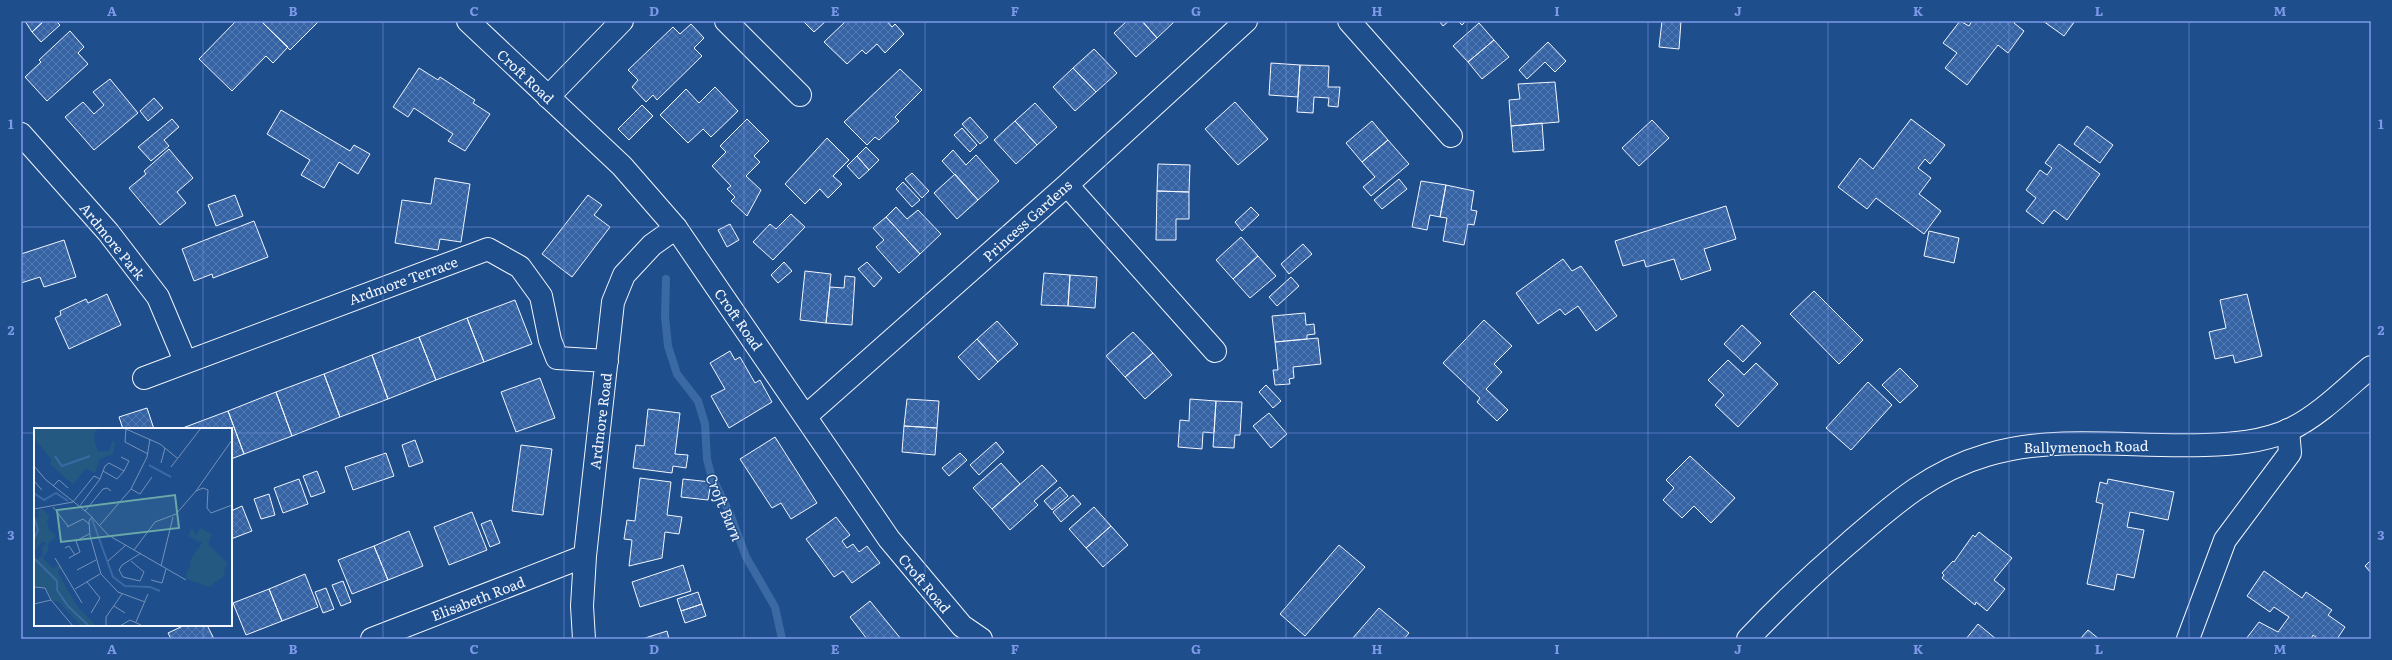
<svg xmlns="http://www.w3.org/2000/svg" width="2392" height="660" font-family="Literata,serif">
  <defs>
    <pattern id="building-cross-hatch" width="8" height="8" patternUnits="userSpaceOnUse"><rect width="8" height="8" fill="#3563a3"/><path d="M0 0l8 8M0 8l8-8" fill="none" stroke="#537ab1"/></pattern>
  </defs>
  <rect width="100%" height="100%" fill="#1f4e8c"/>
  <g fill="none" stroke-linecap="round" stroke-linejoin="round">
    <path stroke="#3b69a3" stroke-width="8" d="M666,279L665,316L668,346L677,374L698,401L705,424L707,459L711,475L731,516L746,557L775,607L782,639"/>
  </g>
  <path fill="url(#building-cross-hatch)" stroke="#f2f6ff" d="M25,21H44L32,32Z
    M44,21H56L60,25L41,42L32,32Z
    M236,21H261L288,47L273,63L266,56L232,91L199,59Z
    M261,21H319L290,50Z
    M803,21H826L814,32Z
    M846,21H887L892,27L895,24L904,34L885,53L877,44L866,54L862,50L847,64L824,42Z
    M1127,21H1142L1157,38L1136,57L1114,33Z
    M1142,21H1175L1157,38Z
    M1439,21H1449L1443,26Z
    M1458,21H1466L1462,25Z
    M1662,21H1681L1679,49L1659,47Z
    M1960,21L1969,26L1972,21H2016L2014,23L2024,31L2008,53L1998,45L1967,85L1945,68L1957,53L1943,43Z
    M2043,21H2075L2064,36Z
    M1479,23L1494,40L1468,62L1453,46Z
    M691,24L704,38L694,48L702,56L657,100L653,95L646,102L632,87L638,80L628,70L673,27L680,34Z
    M70,31L84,47L78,53L88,64L47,101L25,77L41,62L39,60Z
    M1494,40L1509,57L1482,79L1468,62Z
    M1548,42L1566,61L1555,72L1545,62L1527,79L1519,70Z
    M1094,49L1117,73L1096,92L1073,68Z
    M1271,63L1300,65L1298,97L1269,95Z
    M1300,65L1329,66L1328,87H1340L1338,107L1328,106L1329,98L1314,97L1313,113L1297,112Z
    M419,68L438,80L440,77L475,100L473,103L490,114L465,151L448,141L453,134L414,108L408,117L393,107Z
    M1073,68L1096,92L1075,111L1053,87Z
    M900,69L922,90L895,117L899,121L879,140L875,137L867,145L844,122Z
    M110,79L138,113L94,150L65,117L83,102L94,114L104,105L93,92Z
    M1555,82L1559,122L1511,126L1509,100L1520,99L1518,84Z
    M715,87L738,111L711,137L703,129L688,143L660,115L686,89L699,103Z
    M154,98L163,108L148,121L140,111Z
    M1235,102L1268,139L1238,165L1205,129Z
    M1035,103L1057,127L1037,145L1015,121Z
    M642,105L653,116L629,140L618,129Z
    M281,110L350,151L354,145L370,154L358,174L339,162L324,188L301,175L310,160L267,134Z
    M970,117L988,137L980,144L962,124Z
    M172,119L179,127L164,140L169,146L151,161L138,147Z
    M747,119L769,141L754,156L760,162L746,176L761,190L747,216L731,201L735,197L727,189L731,186L712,166L726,152L720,146Z
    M1911,119L1945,145L1930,164L1925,159L1918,168L1931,178L1919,194L1941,211L1924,234L1876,198L1867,209L1838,187L1860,158L1873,169Z
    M1652,120L1669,138L1639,166L1622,148Z
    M1015,121L1037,145L1016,164L994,140Z
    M1372,121L1388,140L1362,162L1346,143Z
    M1542,123L1544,150L1513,152L1511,126Z
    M2087,126L2113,145L2100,163L2074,144Z
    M962,128L977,145L970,152L954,135Z
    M827,138L849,160L833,176L842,184L828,198L820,189L805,204L785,184Z
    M1388,140L1409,164L1371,196L1363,187L1375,177L1362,162Z
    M2059,144L2100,174L2067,220L2054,210L2043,224L2026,211L2036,198L2026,190L2040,170L2047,175L2052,168L2045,163Z
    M866,147L879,160L869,170L857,156Z
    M169,149L193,178L177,192L186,203L160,225L129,188L146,174L144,171Z
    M953,150L966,165L976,155L999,181L978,200L942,161Z
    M857,156L869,170L859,179L847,166Z
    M1158,164L1190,165L1189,192L1157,191Z
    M912,173L929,191L922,198L905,179Z
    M955,174L978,200L957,219L934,193Z
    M435,178L470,184L461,242L440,239L438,250L395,243L402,200L431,204Z
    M1399,179L1407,189L1382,209L1374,200Z
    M1421,181L1446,185L1440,217L1430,215L1427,230L1412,227Z
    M903,182L920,200L912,207L896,189Z
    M1446,185L1474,191L1471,210L1477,211L1474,225L1468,224L1464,245L1443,241L1447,218L1440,217Z
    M1157,191L1189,192V219H1176V240H1156Z
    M235,195L243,216L216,226L208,205Z
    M588,195L602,205L594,215L610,227L572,277L542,254Z
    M1726,206L1736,239L1704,249L1711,270L1681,280L1674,259L1646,267L1644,260L1623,266L1615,241Z
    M896,207L907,219L918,210L941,234L920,254L886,217Z
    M1251,207L1259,215L1242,231L1235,222Z
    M791,214L805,227L773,260L753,242L770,224L776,229Z
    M886,217L920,254L899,273L876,247L884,240L873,228Z
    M254,221L268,257L213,278L212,274L194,281L182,249Z
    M730,224L739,240L727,247L718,230Z
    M1929,231L1959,238L1954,263L1924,256Z
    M1241,237L1258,256L1233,279L1216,260Z
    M64,240L76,277L44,287L40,277L21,283V254Z
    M1303,244L1312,254L1289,274L1281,264Z
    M1258,256L1276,276L1250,298L1233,279Z
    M1563,259L1572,271L1581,266L1617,316L1596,331L1578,306L1565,315L1560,309L1538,324L1516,293Z
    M784,262L792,271L778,283L771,275Z
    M867,262L882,278L874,287L858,269Z
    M805,271L831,274L826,323L800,320Z
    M1044,273L1070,275L1068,306L1041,305Z
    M1070,275L1097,277L1095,308L1068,306Z
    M845,276L855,277L852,325L826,323L830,287L844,288Z
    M1291,277L1299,286L1277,306L1269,297Z
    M1814,291L1863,340L1839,364L1790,314Z
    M107,294L121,325L69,349L55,318L61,315L60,311L86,299L88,303Z
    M2247,294L2262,356L2235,363L2233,355L2215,359L2209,332L2226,328L2220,300Z
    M515,300L532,344L484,362L467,318Z
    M1305,313L1306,325L1314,324L1315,334L1307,335V339L1275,342L1272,316Z
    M467,318L484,362L436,380L419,337Z
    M1484,320L1512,346L1494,364L1502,372L1486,389L1508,410L1497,421L1477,402L1480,398L1443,363Z
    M997,321L1018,344L998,362L977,339Z
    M1742,325L1761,343L1743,362L1724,344Z
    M1133,332L1153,353L1125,377L1106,356Z
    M419,337L436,380L388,399L372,355Z
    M1318,338L1321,364L1293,367L1294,378L1289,379L1290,384L1275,385L1273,370H1278L1275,342Z
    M977,339L998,362L979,380L958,357Z
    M730,351L735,360L740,357L755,383L760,380L772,402L729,428L711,396L725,389L710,363Z
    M1153,353L1172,375L1145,399L1125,377Z
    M372,355L388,399L340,417L324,374Z
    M1728,360L1744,375L1756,363L1778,384L1738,427L1715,405L1724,395L1708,380Z
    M1900,368L1918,386L1900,403L1882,385Z
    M324,374L340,417L292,436L276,392Z
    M540,378L555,418L516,432L501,392Z
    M1868,382L1892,405L1851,450L1826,428Z
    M1266,385L1281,401L1273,408L1259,392Z
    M276,392L292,436L244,454L228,411Z
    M907,399L939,401L937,428L904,426Z
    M1190,399L1216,401L1214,433L1203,432L1202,449L1178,447L1180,420L1189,421Z
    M1216,401L1242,402L1240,435H1235L1234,448L1213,447Z
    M147,408L154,429H123L119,417Z
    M648,409L680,413L675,454L688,455L686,468L673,466L672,473L633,468L636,445L644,446Z
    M228,411L244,454L231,459V429H180Z
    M1269,413L1287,434L1271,448L1253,426Z
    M904,426L937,428L935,455L902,452Z
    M775,437L817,503L791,519L781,503L772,508L740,459Z
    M415,440L423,462L409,467L402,445Z
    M996,442L1004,452L979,475L970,465Z
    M521,445L552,449L543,515L512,511Z
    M386,453L394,476L353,490L345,467Z
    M960,453L967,460L949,476L942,468Z
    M1690,456L1735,498L1711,523L1694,506L1682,518L1663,500L1674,488L1666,480Z
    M1001,463L1020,484L992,509L973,488Z
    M1042,465L1057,481L1034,501L1038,505L1010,530L992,509Z
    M317,471L325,492L311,497L303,476Z
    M640,478L671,482L667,515L682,517L679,534L665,532L662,558L629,566L632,540L624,539L627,520L635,521Z
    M299,479L308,504L283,513L274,488Z
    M683,479L711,482L708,500L681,497Z
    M2108,479L2174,492L2168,520L2130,512L2127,527L2144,530L2134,578L2117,574L2114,590L2087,584L2103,504L2096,502L2100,482L2107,484Z
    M1060,487L1068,496L1052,510L1044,501Z
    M269,494L275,515L261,519L254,499Z
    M1073,495L1081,504L1061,522L1053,512Z
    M242,506L252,531L231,539V511Z
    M1094,507L1111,526L1086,548L1069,529Z
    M472,512L487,550L449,565L434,527Z
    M836,517L850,535L842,541L847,548L853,544L859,552L867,546L880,563L852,583L843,571L834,577L806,539Z
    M491,520L500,543L490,547L481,524Z
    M1111,526L1128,545L1103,567L1086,548Z
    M409,531L423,566L388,580L374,546Z
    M1979,532L2012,558L1994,580L2005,589L1987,611L1976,602L1975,605L1942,578L1944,575L1942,573L1953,561L1954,562L1973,535L1975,537Z
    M1339,545L1365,567L1305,636L1280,614Z
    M374,546L388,580L352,594L338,560Z
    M2371,560V573L2365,566Z
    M683,565L691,591L640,607L632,582Z
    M2264,571L2302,598L2306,592L2332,610L2328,615L2345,627L2337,639H2318L2313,635L2311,639H2246L2259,622L2278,632L2289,617L2274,607L2270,612L2247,596Z
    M305,574L318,607L282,621L269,589Z
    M343,581L351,602L341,606L332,585Z
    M326,588L334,609L323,613L315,592Z
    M269,589L282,621L246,635L233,603Z
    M698,592L702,604L681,611L677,599Z
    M870,601L901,639H867L850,617Z
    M702,604L706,616L685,623L681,611Z
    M1379,608L1409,633L1404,639H1352Z
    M1978,624L1996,639H1966Z
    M185,625H207L214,639H171L168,633Z
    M2088,630L2099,639H2080Z
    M667,631L669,639H642Z"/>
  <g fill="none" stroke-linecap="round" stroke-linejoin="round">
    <g stroke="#f2f6ff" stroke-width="24">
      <path id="street" d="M726,21L800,95
        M1349,21L1451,136
        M548,97L622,21
        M21,134L108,232L158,297L185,361
        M1067,185L1215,351
        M144,378L488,249L520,267L541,296L550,340L557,358L607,361
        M806,416L1067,185L1246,21
        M372,639L585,556
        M584,639L582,606L585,556L613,302L624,275L652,245L676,228
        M2188,639L2225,540L2290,453L2288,430"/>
    </g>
    <g stroke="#f2f6ff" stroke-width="24">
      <path id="secondary" d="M468,21L622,166L676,228L889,539L962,626L981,639
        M1748,639C1780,605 1814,573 1849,543C1893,505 1931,471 1987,455C2055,434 2134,448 2205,445C2233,444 2263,442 2289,430C2320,415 2345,389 2371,367"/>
    </g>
    <use href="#street" stroke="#1f4e8c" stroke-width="22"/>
    <use href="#secondary" stroke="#1f4e8c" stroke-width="22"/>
  </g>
  <path fill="none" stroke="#7d9aea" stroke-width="1" stroke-opacity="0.55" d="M203,21V429M383,21V639M564,21V639M744,21V639M925,21V639M1106,21V639M1286,21V639M1467,21V639M1648,21V639M1828,21V639M2009,21V639M2189,21V639M21,227H2371M21,433H35M231,433H2371M203,625V639"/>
  <g text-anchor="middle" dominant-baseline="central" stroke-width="3" stroke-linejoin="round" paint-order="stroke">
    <g font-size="14" fill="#f2f6ff" stroke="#1f4e8c">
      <text transform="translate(526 76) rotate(43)">Croft Road</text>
      <text transform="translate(1027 220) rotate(-42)">Princess Gardens</text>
      <text transform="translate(113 241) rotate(51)">Ardmore Park</text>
      <text transform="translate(403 280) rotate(-20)">Ardmore Terrace</text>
      <text transform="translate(739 319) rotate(55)">Croft Road</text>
      <text transform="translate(600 421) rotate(-83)">Ardmore Road</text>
      <text transform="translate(2086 446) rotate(-1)">Ballymenoch Road</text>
      <text transform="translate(925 583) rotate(50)">Croft Road</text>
      <text transform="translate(478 598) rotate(-21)">Elisabeth Road</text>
    </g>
    <g font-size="15" font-style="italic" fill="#f2f6ff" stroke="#1f4e8c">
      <text transform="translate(725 507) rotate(67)">Croft Burn</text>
    </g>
  </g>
  <g transform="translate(34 428)">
    <rect width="198" height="198" fill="#1f4e8c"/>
    <path d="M0,0H58L65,31L61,45L52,40L39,56L16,36L18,32L0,10Z" fill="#245a82"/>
    <path d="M0,0H39L40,2L38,7L33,8L36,13L34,16L18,2H14L15,9L9,4L3,8ZM49,0L54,3L52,21L41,23L38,17L48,7ZM55,0H65L61,4L60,10L63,22H55L59,8ZM0,8L17,22L36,26L75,23L79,12L81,15L79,26L65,31L61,45L52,40L39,56L16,36L18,32ZM9,81L16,89L13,93L15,102L22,108L13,117L15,120L9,130L19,141L25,137L28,140L23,143L43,178L62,198H47L25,174L19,173L11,159H1L0,90L5,89L4,82ZM8,114L12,115L8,120L9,127L3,132L0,124ZM158,100L162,107L166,100L178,106L174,116L194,136L190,142L191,147L175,159L153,151L152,146L157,138L155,134L168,115L154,108Z" fill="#245a82" fill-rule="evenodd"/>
    <path fill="none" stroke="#3b69a3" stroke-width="2" d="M21,28L28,38L56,28M115,37L137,49M0,65L10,72L22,65L34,73M0,89L4,102L0,111M58,91L79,149L91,158L116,159L126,163M0,130L23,153V162L34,178L55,198"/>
    <path fill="none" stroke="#7391ba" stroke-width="1" d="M92,0L91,14L114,26M92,1L126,16L143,30M87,29L95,33L90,43M127,35L131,20M0,38L12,52L55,86L74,107L152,152M137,39L167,0M66,51L71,38L75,35L90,43L83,51L69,43M0,53L8,62M19,58L25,52L34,60M97,61L106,66L118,49M162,63L169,60L174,62L173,80L177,85L198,77M39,74L60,48L66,51L45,79M19,79L34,98M0,81L39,74M51,83L69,61L73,60L77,63M58,89L55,93L56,108L67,146L84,164L111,174M66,97L97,61L113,29L116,11M33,99L49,91L55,96M31,120L35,118L41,127M100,122L121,94L142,86L162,63L198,12M21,130L48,175M35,130L46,124L42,113L55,106M74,133L92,117M97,133L110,144L106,153L89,149L85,142L88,137L107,125M127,138L139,89M43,142L62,132M117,152L128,155L132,141M53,154L66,170L57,185M0,159L11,160L17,172L39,198M41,161L66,146M0,176L17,172M80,178L91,185M102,194L114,166M72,198V189L88,166M86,198L96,192L107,197"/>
    <path fill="#6aa9a8" fill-opacity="0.15" stroke="#6aa9a8" stroke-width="2" d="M141,67L145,100L27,114L23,82Z"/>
    <rect width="198" height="198" fill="none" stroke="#f2f6ff" stroke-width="2"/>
  </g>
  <rect width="2392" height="660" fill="none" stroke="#1f4e8c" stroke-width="44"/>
  <rect x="22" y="22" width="2348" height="616" fill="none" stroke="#7d9aea" stroke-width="1.5"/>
  <g font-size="13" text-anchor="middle" font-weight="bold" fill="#7d9aea">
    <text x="112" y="16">A</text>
    <text x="293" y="16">B</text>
    <text x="474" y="16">C</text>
    <text x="654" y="16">D</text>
    <text x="835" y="16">E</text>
    <text x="1015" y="16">F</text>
    <text x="1196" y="16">G</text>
    <text x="1377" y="16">H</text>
    <text x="1557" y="16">I</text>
    <text x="1738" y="16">J</text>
    <text x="1918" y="16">K</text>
    <text x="2099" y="16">L</text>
    <text x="2280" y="16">M</text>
    <text x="11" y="129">1</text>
    <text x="2381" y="129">1</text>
    <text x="11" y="335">2</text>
    <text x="2381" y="335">2</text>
    <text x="11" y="540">3</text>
    <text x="2381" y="540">3</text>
    <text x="112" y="654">A</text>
    <text x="293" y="654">B</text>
    <text x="474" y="654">C</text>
    <text x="654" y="654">D</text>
    <text x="835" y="654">E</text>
    <text x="1015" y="654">F</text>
    <text x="1196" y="654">G</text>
    <text x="1377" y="654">H</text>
    <text x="1557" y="654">I</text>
    <text x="1738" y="654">J</text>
    <text x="1918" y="654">K</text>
    <text x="2099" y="654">L</text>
    <text x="2280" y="654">M</text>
  </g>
</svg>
